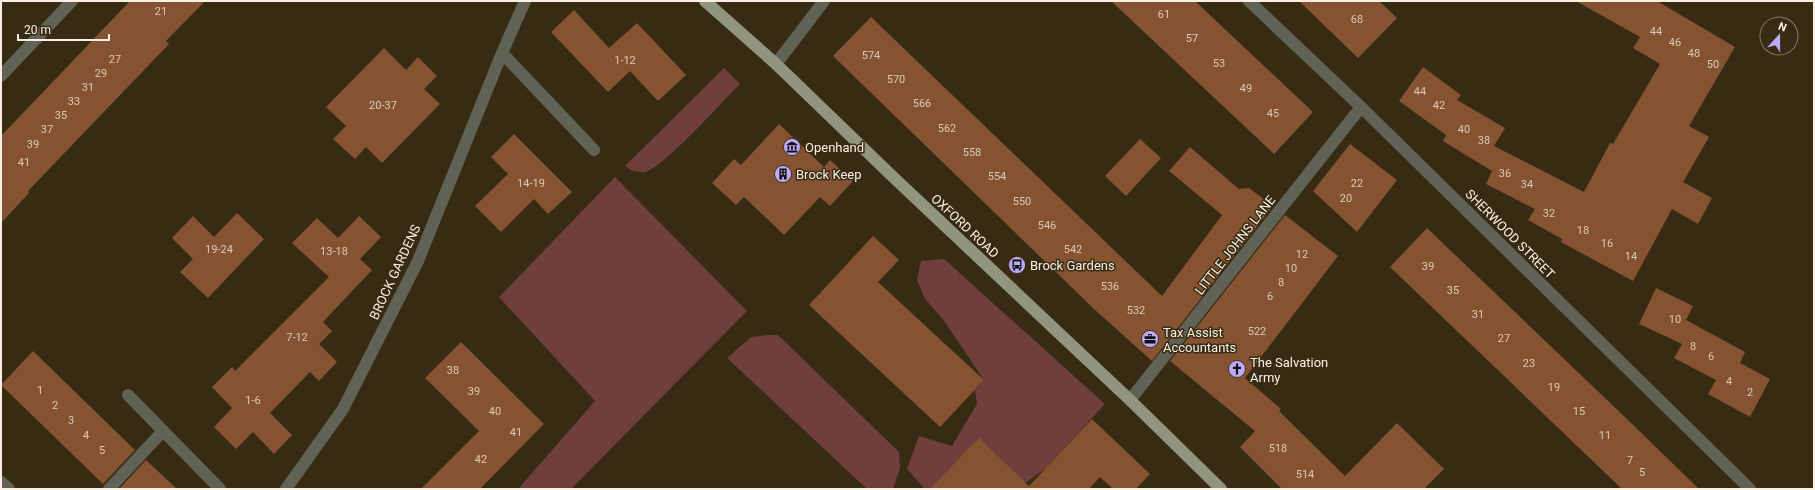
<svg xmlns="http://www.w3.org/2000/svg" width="1815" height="490" font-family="Roboto,sans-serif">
  <rect width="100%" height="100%" fill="#372b13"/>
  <path fill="#6e3f3c" d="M724,68L740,84C724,100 662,169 645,172C637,173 632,171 625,166Z
    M615,177L747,311L571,489H518L595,401L499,297Z
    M944,259L1105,404L1045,469L1025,483L925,489L907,469L919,436L952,446L977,404L975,390L984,380L942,318L925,299L917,280L921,261Z
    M767,335H778L899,452L900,468L893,489H867L727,358L751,337Z"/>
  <path fill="#855331" d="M130,1H205L166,41L169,44L28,191L29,193L1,223V136Z
    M1111,1H1195L1313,112L1274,154Z
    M1299,1H1379L1397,18L1358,58Z
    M1576,1H1657L1735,47L1689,126L1709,137L1683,182L1712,198L1698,224L1672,209L1633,281L1561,242L1562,239L1528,220L1535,209L1486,184L1492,171L1443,141L1446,135L1399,101L1423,67L1461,95L1457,100L1505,128L1494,146L1584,192L1610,143L1613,144L1660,64L1633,48L1640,37Z
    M574,10L609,48L637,23L686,75L658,101L630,71L608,92L551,32Z
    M871,17L1162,296L1222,215L1169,171L1190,147L1239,189L1249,188L1273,206L1152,361L1094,309L833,56Z
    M384,48L406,70L418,57L437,76L424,89L440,104L382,163L366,147L355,159L333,139L346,126L326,107Z
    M779,124L824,167L830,160L853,181L830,206L820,197L784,235L744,197L736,205L712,183L734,159L741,165Z
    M514,134L572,192L548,214L534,199L501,232L475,206L508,174L491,157Z
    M1140,139L1161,158L1126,196L1105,176Z
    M1350,144L1397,180L1357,232L1313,191Z
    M237,213L264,239L208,298L180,272L193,259L172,238L193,216L214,237Z
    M1285,215L1338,256L1245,378L1281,409L1279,411L1345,476L1397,423L1444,469L1424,489H1282L1240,447L1255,431L1170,361Z
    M359,216L381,237L360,259L372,270L323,322L332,331L319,344L337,362L319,381L310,372L270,413L292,435L274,454L253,432L236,449L214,427L232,408L212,387L232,367L235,371L329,277L292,243L317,218L338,238Z
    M1427,228L1627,419L1699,489H1622L1412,288L1390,267Z
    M873,236L899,260L878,282L984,380L940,427L809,305Z
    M1656,288L1693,306L1686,320L1745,352L1740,363L1770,379L1750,417L1708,394L1716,380L1674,358L1682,344L1639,324Z
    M461,342L544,424L480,489H421L479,431L425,378Z
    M33,351L135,450L103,484L1,385Z
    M1092,419L1150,474L1136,489H1113L1100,477L1089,489H930L979,438L1029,486Z
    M146,460L177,489H119Z"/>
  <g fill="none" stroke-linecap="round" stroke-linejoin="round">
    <path stroke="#606256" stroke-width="12" d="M1249,1L1361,107L1750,489
      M502,53L594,150
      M776,64L824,1
      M1,76L72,1
      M128,395L220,489
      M1130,400L1361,107
      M1,482L9,489
      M109,489L162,432
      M286,489L343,409L418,261L502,53L525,1"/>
    <path stroke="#92957d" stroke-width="12" d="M705,1L776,64L891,175L1130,400L1221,489"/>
  </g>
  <defs>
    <g id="museum-disc" transform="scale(0.9)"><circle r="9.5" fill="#bbaaf6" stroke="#372b13"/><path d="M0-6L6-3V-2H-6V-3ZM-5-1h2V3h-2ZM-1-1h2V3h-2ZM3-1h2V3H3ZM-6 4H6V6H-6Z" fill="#111"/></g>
    <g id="building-disc" transform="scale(0.9)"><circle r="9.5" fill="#bbaaf6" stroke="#372b13"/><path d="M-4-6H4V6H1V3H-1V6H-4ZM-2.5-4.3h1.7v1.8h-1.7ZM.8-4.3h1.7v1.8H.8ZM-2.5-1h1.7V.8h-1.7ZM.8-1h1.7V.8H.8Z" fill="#111"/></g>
    <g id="bus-disc" transform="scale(0.9)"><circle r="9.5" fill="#bbaaf6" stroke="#372b13"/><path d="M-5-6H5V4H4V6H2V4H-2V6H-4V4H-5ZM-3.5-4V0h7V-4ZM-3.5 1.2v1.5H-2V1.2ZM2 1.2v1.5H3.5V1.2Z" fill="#111"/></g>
    <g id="office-disc" transform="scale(0.9)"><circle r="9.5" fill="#bbaaf6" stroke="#372b13"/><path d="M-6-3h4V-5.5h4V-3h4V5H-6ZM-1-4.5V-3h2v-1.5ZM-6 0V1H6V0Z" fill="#111"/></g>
    <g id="church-disc" transform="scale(0.9)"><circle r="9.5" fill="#bbaaf6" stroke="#372b13"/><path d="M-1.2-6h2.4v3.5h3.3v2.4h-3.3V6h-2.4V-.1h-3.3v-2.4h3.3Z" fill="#111"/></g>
  </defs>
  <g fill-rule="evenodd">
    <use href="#museum-disc" x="792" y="147"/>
    <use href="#building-disc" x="783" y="174"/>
    <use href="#bus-disc" x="1017" y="265"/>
    <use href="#office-disc" x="1150" y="339"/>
    <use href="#church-disc" x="1237" y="369"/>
  </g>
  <g text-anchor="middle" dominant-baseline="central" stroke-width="3" stroke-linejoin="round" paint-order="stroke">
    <g font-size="11" fill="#dbcab6">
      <text x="161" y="11">21</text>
      <text x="1164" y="14">61</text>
      <text x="1357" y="19">68</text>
      <text x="1656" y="31">44</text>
      <text x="1192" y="38">57</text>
      <text x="1675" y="42">46</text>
      <text x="1694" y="53">48</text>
      <text x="871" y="55">574</text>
      <text x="115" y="59">27</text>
      <text x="625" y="60">1-12</text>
      <text x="1219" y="63">53</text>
      <text x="1713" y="64">50</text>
      <text x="101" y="73">29</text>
      <text x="896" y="79">570</text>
      <text x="88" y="87">31</text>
      <text x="1246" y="88">49</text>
      <text x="1420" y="91">44</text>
      <text x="74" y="101">33</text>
      <text x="922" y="103">566</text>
      <text x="383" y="105">20-37</text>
      <text x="1439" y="105">42</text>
      <text x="1273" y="113">45</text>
      <text x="61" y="115">35</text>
      <text x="947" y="128">562</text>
      <text x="47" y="129">37</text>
      <text x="1464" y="129">40</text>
      <text x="1484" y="140">38</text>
      <text x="33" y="144">39</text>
      <text x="972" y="152">558</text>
      <text x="24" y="162">41</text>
      <text x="1505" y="173">36</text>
      <text x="997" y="176">554</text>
      <text x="531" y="183">14-19</text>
      <text x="1357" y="183">22</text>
      <text x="1527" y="184">34</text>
      <text x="1346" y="198">20</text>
      <text x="1022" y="201">550</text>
      <text x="1549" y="213">32</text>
      <text x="1047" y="225">546</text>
      <text x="1583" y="230">18</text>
      <text x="1607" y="243">16</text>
      <text x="219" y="249">19-24</text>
      <text x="1073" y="249">542</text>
      <text x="334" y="251">13-18</text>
      <text x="1302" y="254">12</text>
      <text x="1631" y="256">14</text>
      <text x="1428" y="266">39</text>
      <text x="1291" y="268">10</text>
      <text x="1281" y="282">8</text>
      <text x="1110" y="286">536</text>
      <text x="1453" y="290">35</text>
      <text x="1270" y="296">6</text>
      <text x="1136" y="310">532</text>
      <text x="1478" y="314">31</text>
      <text x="1675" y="319">10</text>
      <text x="1257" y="331">522</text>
      <text x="297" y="337">7-12</text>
      <text x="1504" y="338">27</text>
      <text x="1693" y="346">8</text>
      <text x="1711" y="356">6</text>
      <text x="1529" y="363">23</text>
      <text x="453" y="370">38</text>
      <text x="1729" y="381">4</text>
      <text x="1554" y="387">19</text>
      <text x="40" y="390">1</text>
      <text x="474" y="391">39</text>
      <text x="1750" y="392">2</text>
      <text x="253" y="400">1-6</text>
      <text x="55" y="405">2</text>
      <text x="495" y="411">40</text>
      <text x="1579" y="411">15</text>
      <text x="71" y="420">3</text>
      <text x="516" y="432">41</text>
      <text x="86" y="435">4</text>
      <text x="1605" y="435">11</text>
      <text x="1278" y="448">518</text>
      <text x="102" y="450">5</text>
      <text x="481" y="459">42</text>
      <text x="1630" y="460">7</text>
      <text x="1642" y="472">5</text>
      <text x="1305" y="474">514</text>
    </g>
    <g font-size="13" fill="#f8f1e2" stroke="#372b13" text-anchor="start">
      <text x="805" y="147">Openhand</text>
      <text x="796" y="174">Brock Keep</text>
      <text x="1030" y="265">Brock Gardens</text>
      <text x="1163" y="332">Tax Assist<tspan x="1163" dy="15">Accountants</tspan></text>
      <text x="1250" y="362">The Salvation<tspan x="1250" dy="15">Army</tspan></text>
    </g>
    <g font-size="13" fill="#f8f1e2" stroke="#372b13">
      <text transform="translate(965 226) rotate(43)">OXFORD ROAD</text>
      <text transform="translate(1510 234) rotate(45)">SHERWOOD STREET</text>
      <text transform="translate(1235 245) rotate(-52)">LITTLE JOHNS LANE</text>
      <text transform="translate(395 272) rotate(-65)">BROCK GARDENS</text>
    </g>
  </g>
  <rect width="1815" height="490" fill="none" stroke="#f8f1e2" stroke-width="4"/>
  <g transform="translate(1779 36) rotate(21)"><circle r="19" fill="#372b13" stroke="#847a66"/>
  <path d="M0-3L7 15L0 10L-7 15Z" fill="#bbaaf6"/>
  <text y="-6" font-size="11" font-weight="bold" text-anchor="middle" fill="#f8f1e2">N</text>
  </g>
  <path d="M18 34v6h91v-6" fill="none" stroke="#f8f1e2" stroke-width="2"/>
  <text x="24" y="34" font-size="12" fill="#f8f1e2" stroke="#372b13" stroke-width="3" paint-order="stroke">20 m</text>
</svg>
